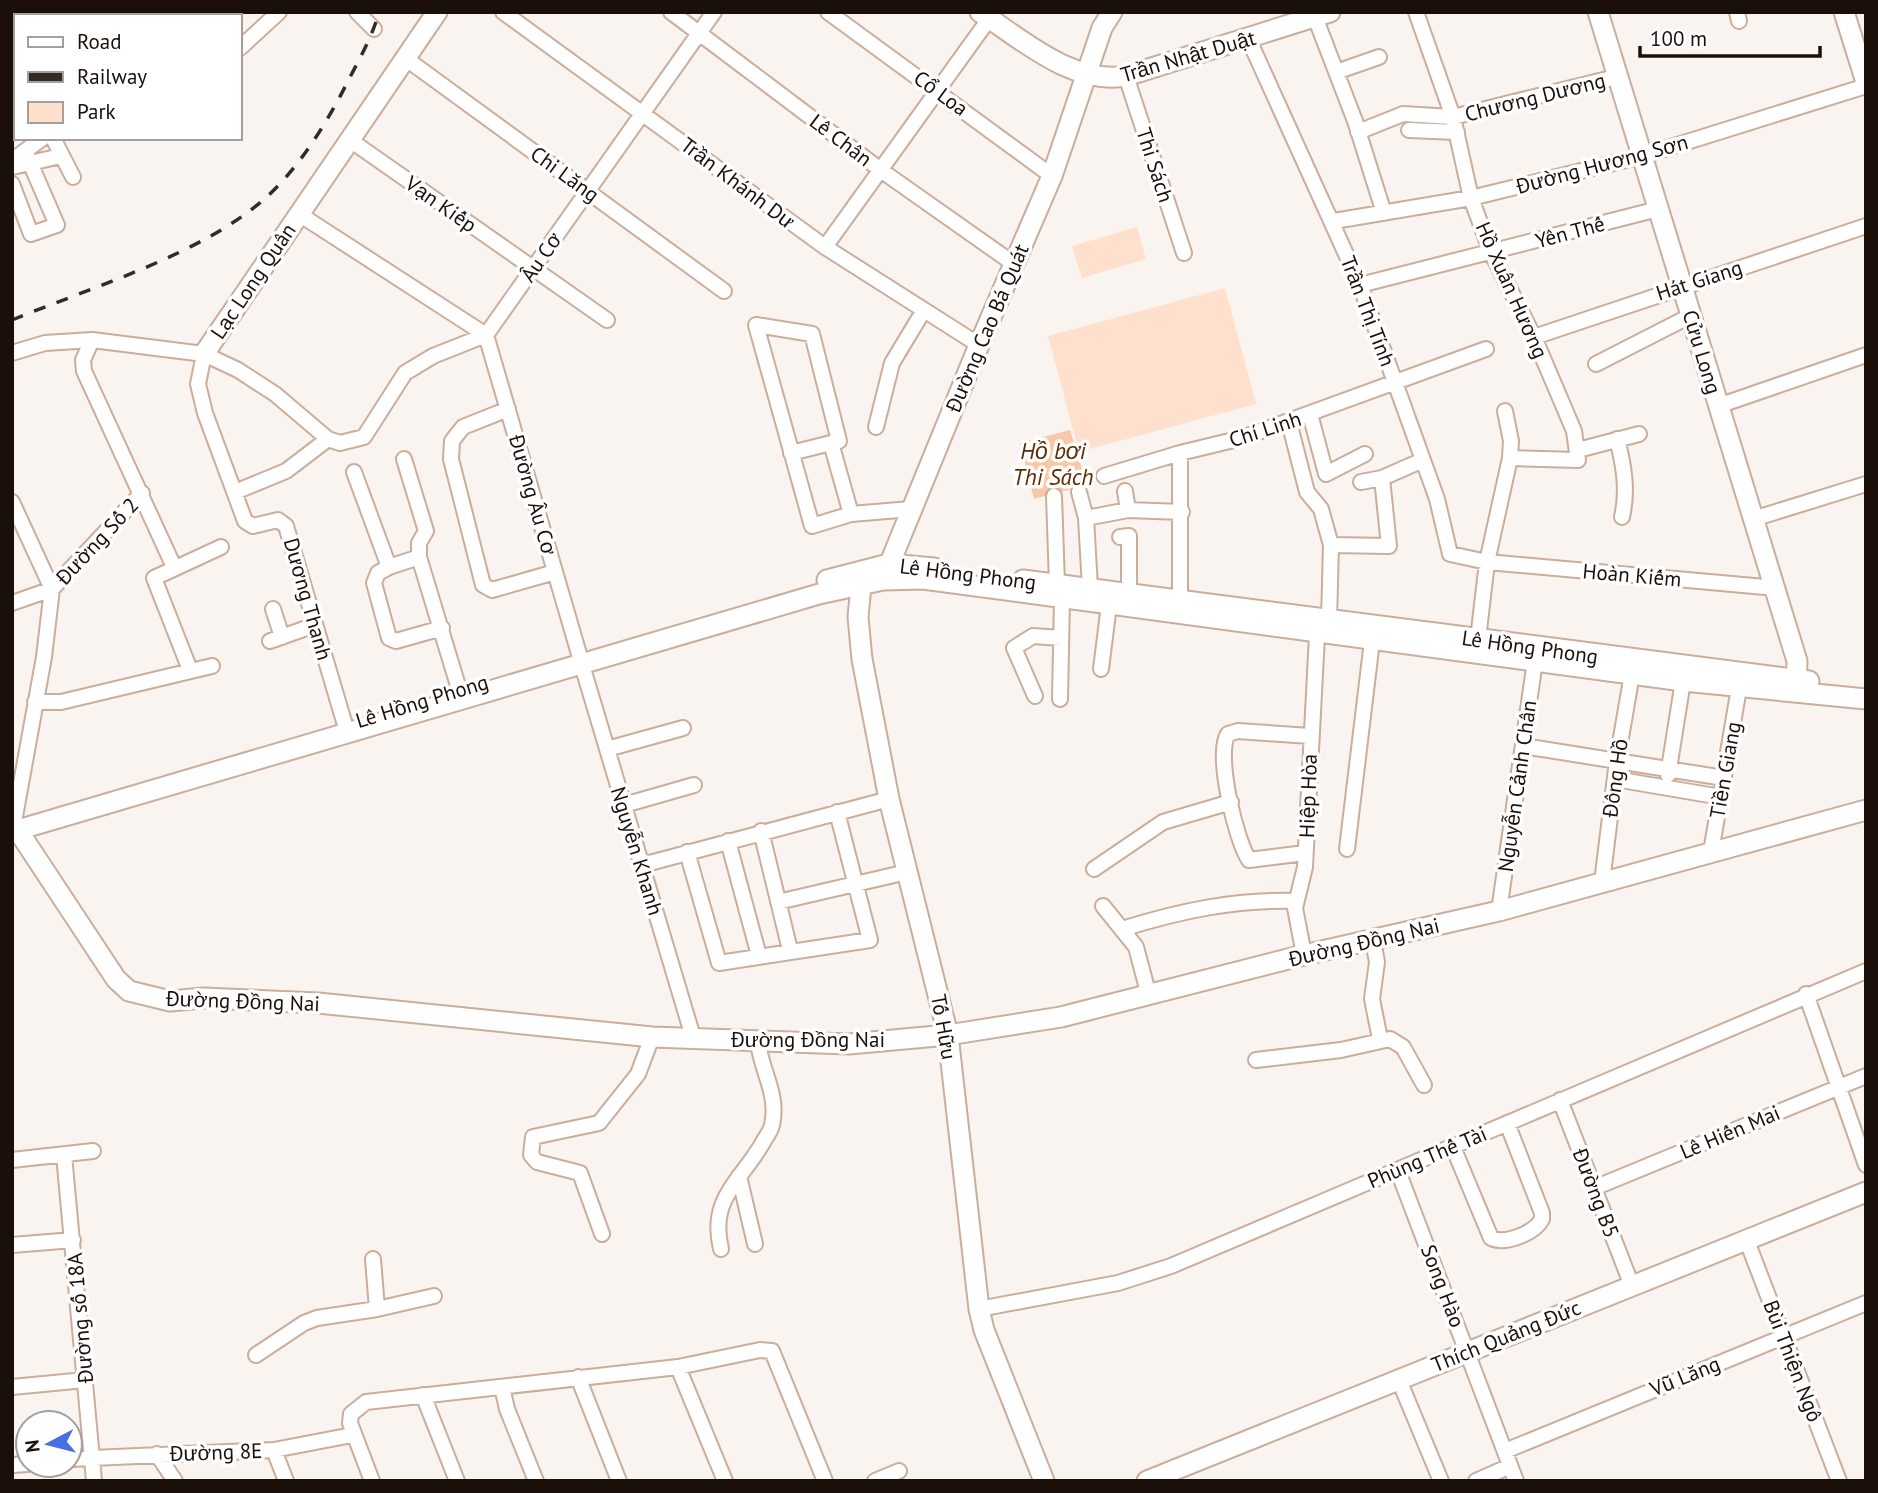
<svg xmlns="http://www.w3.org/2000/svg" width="1878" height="1493" font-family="'PT Sans',sans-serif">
  <rect width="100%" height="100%" fill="#faf4f0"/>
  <path fill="#ffe0cc" d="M1137,227L1146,259L1082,278L1072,246Z
    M1225,288L1256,404L1079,452L1048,336Z"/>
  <path fill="#f8c8a7" d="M1070,430L1087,485L1034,499L1020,443Z"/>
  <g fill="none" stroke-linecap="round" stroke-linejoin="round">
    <g stroke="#caad9a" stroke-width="18">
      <path id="street" d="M357,12L374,29
        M503,12L825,247L979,345
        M671,12L882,171L1014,264
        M828,12L1052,176
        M1416,12L1453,117L1471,198L1491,252L1534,337L1574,431L1578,460L1510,458
        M1737,12L1739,21
        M88,16L92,12
        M1315,17L1355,121L1384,213
        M1249,40L1360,285L1437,499L1450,554L1487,562L1776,588
        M240,48L279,12
        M405,58L724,291
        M1336,72L1379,57
        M1126,76L1184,253
        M1409,130L1457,132
        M1358,132L1403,114L1453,117L1616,77
        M53,138L73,177
        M350,140L607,320
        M18,156L43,138
        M12,167L61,156
        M12,184L31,234L57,225L25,151
        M299,214L486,335L579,654
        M1334,221L1471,198L1642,156L1866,86
        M825,247L994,12
        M1360,285L1658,209
        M1534,337L1866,226
        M92,340L83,360L84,371L174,567
        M12,353L45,343L92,340L204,354L238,370L275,394L328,439L340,443L364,437L405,373L433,356L486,335L714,12
        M204,354L198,384L205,413L245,521L253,526L278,520L286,526L345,725
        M1596,364L1690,316
        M1718,406L1866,355
        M508,409L463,427L452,441L451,459L483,585L492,590L555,572
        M1310,414L1326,474L1365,454
        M1289,422L1307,492L1321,509L1331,545L1329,621
        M876,427L892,363L924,310
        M1617,439C1624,466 1628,490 1622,517
        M831,443L851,514
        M1578,450L1639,434
        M791,453L839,441L812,334L756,325L812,526L851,514L911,509
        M404,459L426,531L419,543V557L459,689
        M354,472L389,567L378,573L374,583L389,638L396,641L442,628
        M1104,476L1180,453
        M1361,482L1382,478L1423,460
        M1125,491L1128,510
        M235,492L286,471L328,439
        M1079,492L1086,518L1090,588
        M1054,496L1057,584
        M12,502L52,589L44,657L14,822
        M1086,518L1128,510L1182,512
        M1753,519L1866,484
        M1120,537L1129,536V593
        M1331,545L1389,546L1382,478
        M389,567L419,557
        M1180,600V453L1242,438L1486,349
        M12,603L52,589L142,493
        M273,609L282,637
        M1478,639L1487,562L1510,458L1511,441L1505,411
        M270,641L315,625
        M582,665L693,1037
        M1101,669L1109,605
        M190,670L154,578L221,547
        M1035,696L1014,648L1033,636L1061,638
        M1060,699L1062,599
        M35,702H61L212,666
        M1523,746L1724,778
        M607,749L683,728
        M1668,775L1683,681
        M1615,779L1721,797
        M624,805L694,785
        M761,831L790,950
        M728,841L759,956
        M1347,849L1372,641
        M687,852L719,963L870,940L837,812
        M1711,852L1739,688
        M1305,853L1249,860C1236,841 1215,754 1228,734L1238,731L1310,736
        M642,865L889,799
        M1094,869L1163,822L1231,802
        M1602,882L1617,761L1632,674
        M778,902L907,872
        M1103,906L1136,947L1149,996
        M1499,911L1535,661
        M1122,929C1180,911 1235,899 1296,901
        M1373,941L1377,962L1372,999L1380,1039
        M1304,955L1295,908L1305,867L1317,635
        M1806,994L1866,1165
        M1256,1060L1341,1050L1390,1039L1403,1047L1424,1085
        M1560,1100L1632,1286
        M1453,1147L1491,1238C1505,1245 1535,1233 1542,1219V1213L1507,1123
        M64,1155L94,1481
        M12,1160L93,1151
        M1398,1171L1516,1481
        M739,1176L755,1244
        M1594,1188L1866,1076
        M602,1234L580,1173L537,1162L531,1155L533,1137L599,1123L638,1074L652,1037
        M1747,1241L1839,1481
        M12,1245L73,1240
        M721,1249C709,1199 739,1183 762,1144C765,1138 771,1131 772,1125C779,1094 761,1071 758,1042
        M373,1259L377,1309
        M979,1309L1118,1283L1171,1266L1866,971
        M256,1355L304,1323L317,1318L377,1309L434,1296
        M678,1367L725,1481
        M578,1377L619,1481
        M1399,1380L1441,1481
        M12,1387L85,1380
        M502,1387L507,1409L536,1481
        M423,1395L457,1481
        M274,1450L286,1481
        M1505,1451L1866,1303
        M157,1454L175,1481
        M70,1459L274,1450L352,1435
        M12,1465L28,1464
        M372,1481L350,1423L351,1414L366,1402L678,1367L760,1350L772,1351L825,1481
        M875,1481L899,1471
        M1476,1481L1510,1466"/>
    </g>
    <g stroke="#caad9a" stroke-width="23">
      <path id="secondary" d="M980,12C1022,40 1073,85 1126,76L1330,12
        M1598,12L1797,661L1796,692
        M1844,12L1866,82
        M204,354L437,12
        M862,575L858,617L862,659L889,799L948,1035L979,1309L984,1330L1044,1481
        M885,575L979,345L1052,176L1102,28L1112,12
        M827,580L889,564L934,568
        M1023,580L1809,681
        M19,832L116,979L129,991L170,1001L203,998L318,1003L652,1037L849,1044L948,1035L1061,1017L1304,955L1499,911L1866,810
        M14,833L21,829L819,594L883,580L923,579L1683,681L1866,699
        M1147,1481L1866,1192"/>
    </g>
    <use href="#street" stroke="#fff" stroke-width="14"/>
    <use href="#secondary" stroke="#fff" stroke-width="19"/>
    <path stroke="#342b24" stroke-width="3.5" stroke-dasharray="12 12" stroke-linecap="butt" d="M12,320C90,288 199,255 262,201C297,171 325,126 346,85C358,61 372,38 379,12"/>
  </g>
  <g text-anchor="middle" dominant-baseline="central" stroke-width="7" stroke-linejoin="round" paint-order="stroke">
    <g font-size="21" fill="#1a1009" stroke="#fff">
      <text transform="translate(1188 56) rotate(-16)">Trần Nhật Duật</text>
      <text transform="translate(941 93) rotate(36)">Cổ Loa</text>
      <text transform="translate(1535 97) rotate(-14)">Chương Dương</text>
      <text transform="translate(841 140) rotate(37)">Lê Chân</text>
      <text transform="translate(1602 164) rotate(-15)">Đường Hương Sơn</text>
      <text transform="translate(1155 165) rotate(72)">Thi Sách</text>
      <text transform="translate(565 174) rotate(36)">Chi Lăng</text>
      <text transform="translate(738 183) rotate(37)">Trần Khánh Dư</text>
      <text transform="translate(441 204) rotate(35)">Vạn Kiếp</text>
      <text transform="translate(1570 232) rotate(-15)">Yên Thế</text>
      <text transform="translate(541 257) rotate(-55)">Âu Cơ</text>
      <text transform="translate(1699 280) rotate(-18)">Hát Giang</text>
      <text transform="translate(253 281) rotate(-56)">Lạc Long Quân</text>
      <text transform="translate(1512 290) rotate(66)">Hồ Xuân Hương</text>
      <text transform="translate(1368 311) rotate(69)">Trần Thị Tính</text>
      <text transform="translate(987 328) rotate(-67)">Đường Cao Bá Quát</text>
      <text transform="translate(1702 352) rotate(73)">Cửu Long</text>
      <text transform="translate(1265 429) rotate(-18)">Chí Linh</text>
      <text transform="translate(533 495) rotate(74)">Đường Âu Cơ</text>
      <text transform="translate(97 541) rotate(-47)">Đường Số 2</text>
      <text transform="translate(968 574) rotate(7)">Lê Hồng Phong</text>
      <text transform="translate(1632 575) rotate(5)">Hoàn Kiếm</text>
      <text transform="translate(308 599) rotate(74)">Dương Thanh</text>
      <text transform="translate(1530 647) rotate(8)">Lê Hồng Phong</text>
      <text transform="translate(422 701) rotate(-17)">Lê Hồng Phong</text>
      <text transform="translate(1725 770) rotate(-80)">Tiền Giang</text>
      <text transform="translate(1615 778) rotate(-82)">Đông Hồ</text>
      <text transform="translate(1517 786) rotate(-82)">Nguyễn Cảnh Chân</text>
      <text transform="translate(1308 796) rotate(-88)">Hiệp Hòa</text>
      <text transform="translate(637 851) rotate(73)">Nguyễn Khanh</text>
      <text transform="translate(1364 942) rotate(-13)">Đường Đồng Nai</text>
      <text transform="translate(243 1001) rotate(2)">Đường Đồng Nai</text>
      <text transform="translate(944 1027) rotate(80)">Tố Hữu</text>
      <text x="808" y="1039">Đường Đồng Nai</text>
      <text transform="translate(1730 1132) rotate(-23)">Lê Hiến Mai</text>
      <text transform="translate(1427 1157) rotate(-23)">Phùng Thế Tài</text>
      <text transform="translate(1596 1193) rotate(69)">Đường B5</text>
      <text transform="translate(1443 1286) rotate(69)">Song Hào</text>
      <text transform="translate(80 1318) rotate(-95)">Đường số 18A</text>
      <text transform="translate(1506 1336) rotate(-22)">Thích Quảng Đức</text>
      <text transform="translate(1793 1361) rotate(69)">Bùi Thiện Ngô</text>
      <text transform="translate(1685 1376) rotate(-22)">Vũ Lăng</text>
      <text transform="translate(216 1452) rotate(-2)">Đường 8E</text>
    </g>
    <g font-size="23" font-style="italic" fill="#5c2b00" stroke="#fff">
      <text x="1053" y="450">Hồ bơi<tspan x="1053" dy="26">Thi Sách</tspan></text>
    </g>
  </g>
  <rect width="1878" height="1493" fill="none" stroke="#1a1009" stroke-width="28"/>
  <rect x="14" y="14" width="228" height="126" fill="#ffffff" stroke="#a39f9d" stroke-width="2"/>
  <rect x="28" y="37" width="35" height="10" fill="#ffffff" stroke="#a39f9d" stroke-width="2"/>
  <text x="77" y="49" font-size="21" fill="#1a1009">Road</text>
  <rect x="28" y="72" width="35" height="10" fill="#342b24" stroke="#a39f9d" stroke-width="2"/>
  <text x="77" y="84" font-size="21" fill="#1a1009">Railway</text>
  <rect x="28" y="102" width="35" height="21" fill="#ffe0cc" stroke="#a39f9d" stroke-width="2"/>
  <text x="77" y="119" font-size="21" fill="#1a1009">Park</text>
  <g transform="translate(49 1444) rotate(263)"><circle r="33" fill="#ffffff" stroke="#a39f9d" stroke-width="2"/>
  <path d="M0-5L12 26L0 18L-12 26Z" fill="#4670e2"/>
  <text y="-10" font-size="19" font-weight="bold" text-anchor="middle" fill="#1a1009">N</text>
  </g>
  <path d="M1640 46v10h180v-10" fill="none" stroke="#1a1009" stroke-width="3.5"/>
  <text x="1650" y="46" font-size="21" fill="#1a1009" stroke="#ffffff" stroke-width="5" paint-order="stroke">100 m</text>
</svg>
